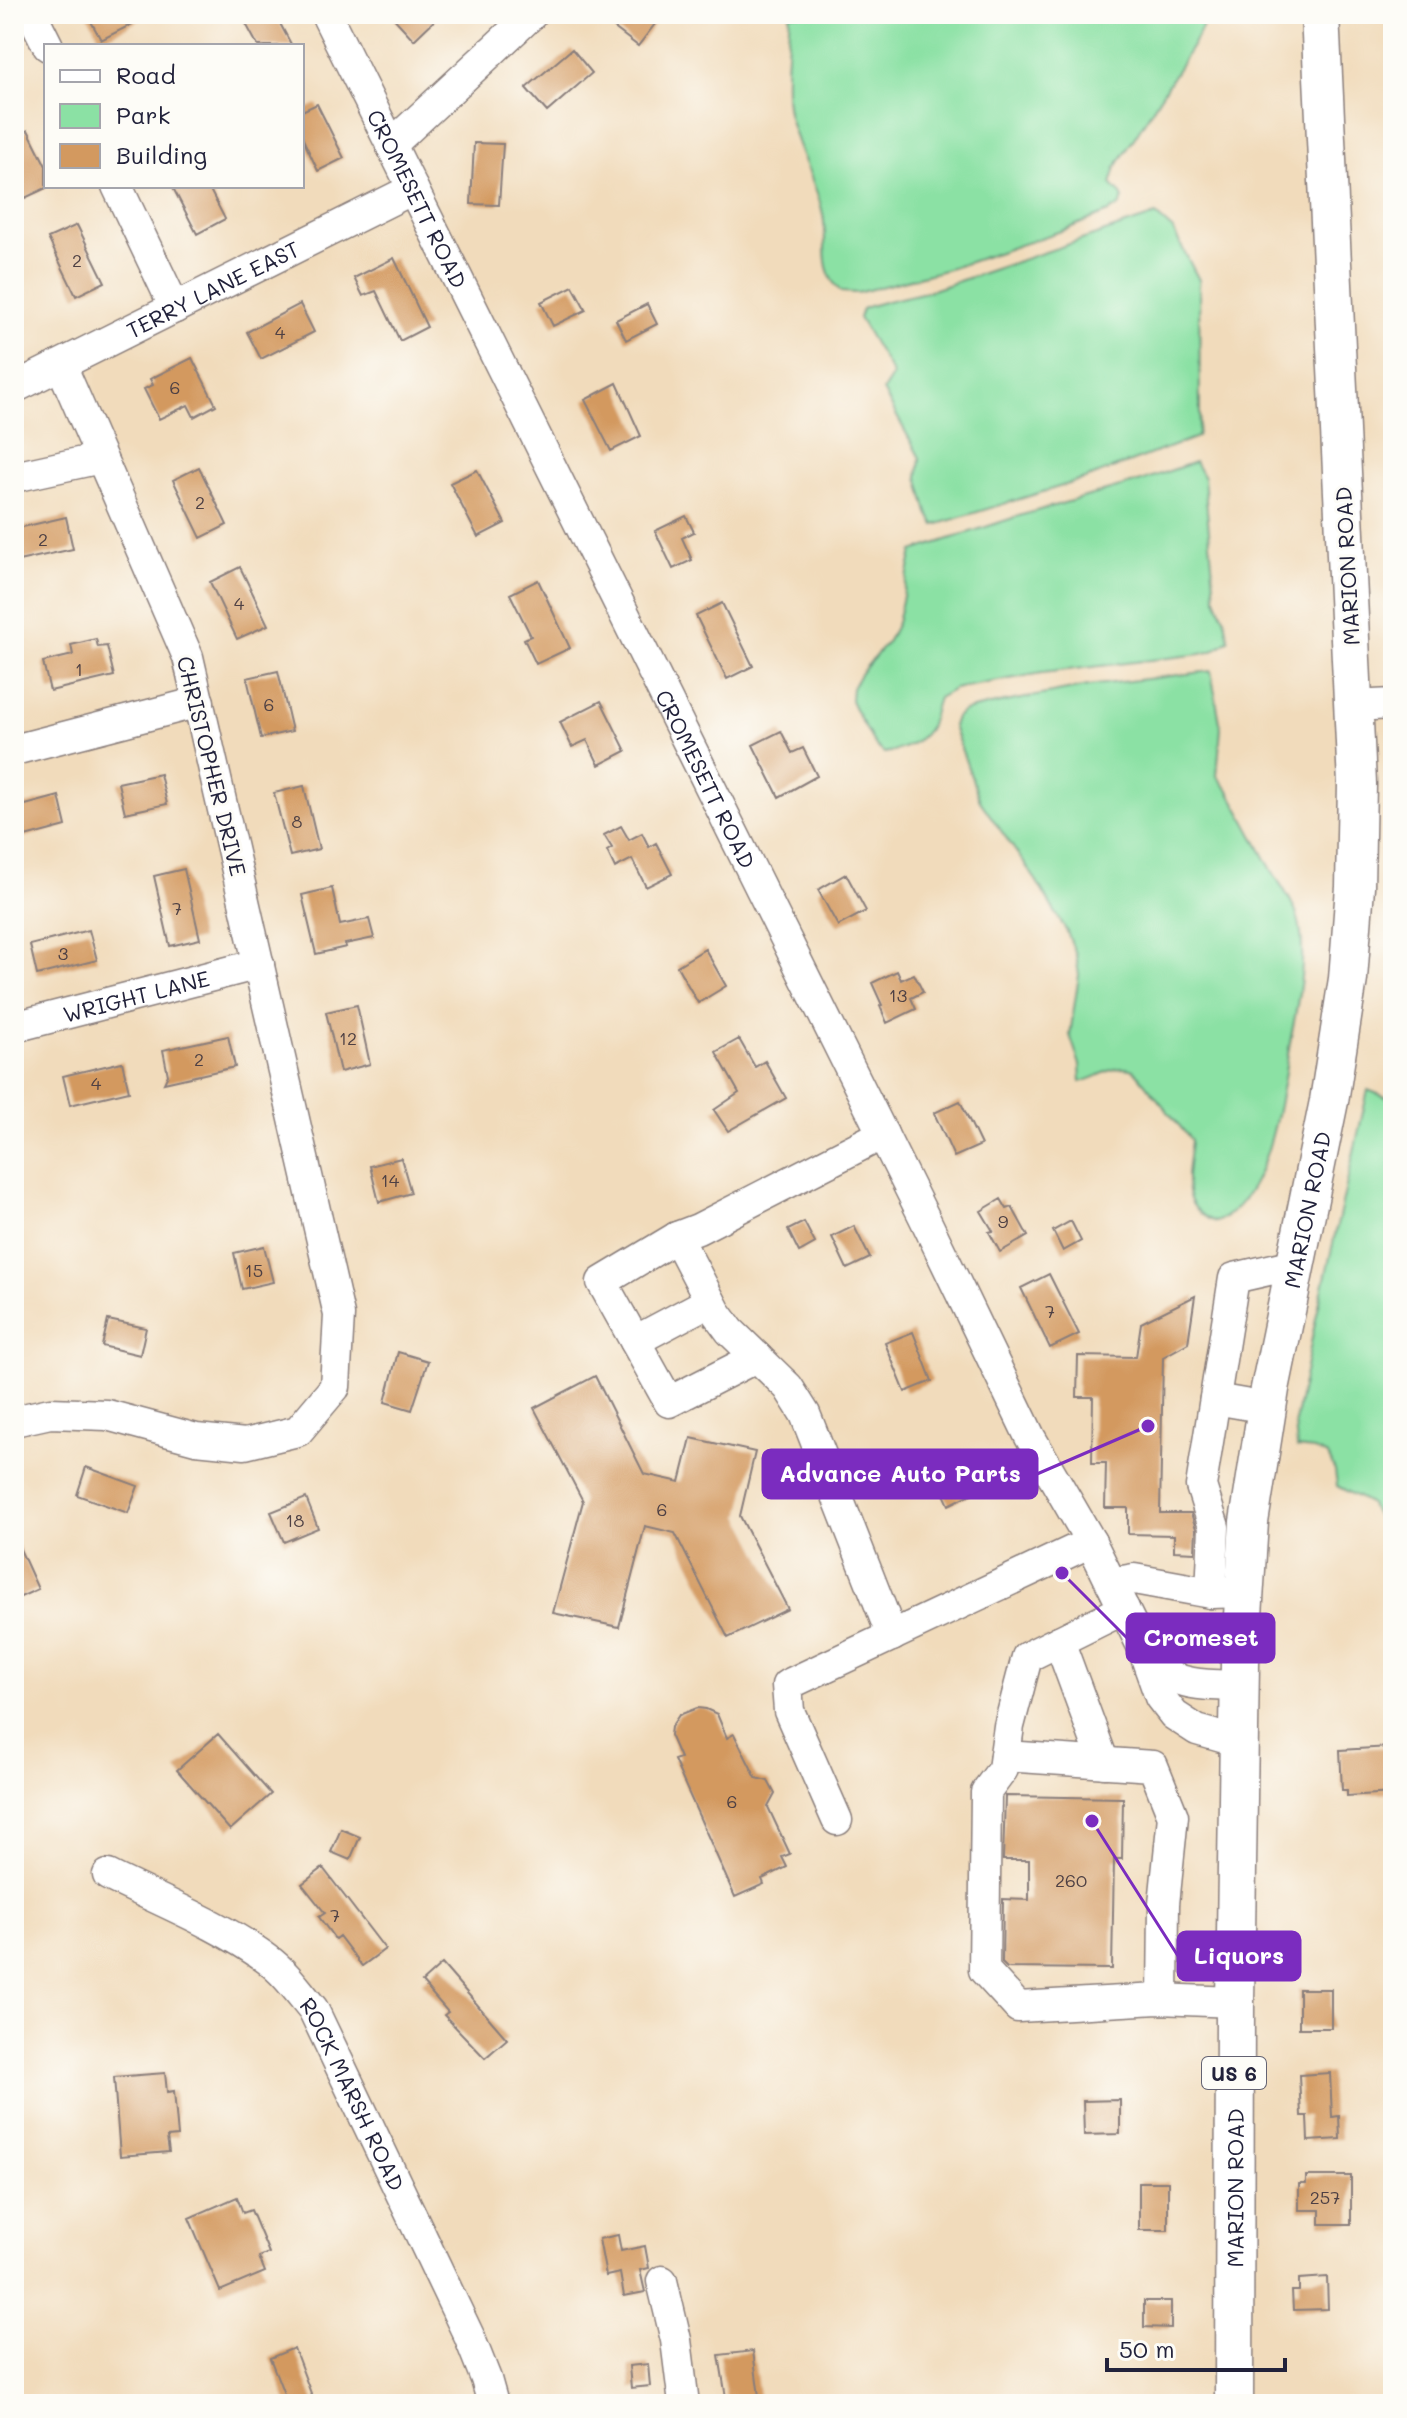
<svg xmlns="http://www.w3.org/2000/svg" width="1407" height="2418" font-family="Mali,sans-serif">
  <rect width="100%" height="100%" fill="#fdfcf7"/>
  <filter id="ink" filterUnits="userSpaceOnUse"><feTurbulence type="fractalNoise" baseFrequency=".0125" numOctaves="2"/><feDisplacementMap in="SourceGraphic" scale="16" xChannelSelector="R" yChannelSelector="G"/><feConvolveMatrix kernelMatrix="1 2 1 2 8 2 1 2 1" color-interpolation-filters="sRGB"/></filter>
  <filter id="wash" filterUnits="userSpaceOnUse"><feTurbulence type="fractalNoise" baseFrequency=".006" numOctaves="4" result="noise"/><feDisplacementMap in="SourceGraphic" scale="32" xChannelSelector="R" yChannelSelector="G"/><feGaussianBlur stdDeviation="1.8" result="paint"/><feColorMatrix in="noise" values="0 0 0 0 0 0 0 0 0 0 0 0 0 0 0 0 0 1.4 0 .05"/><feComposite in="paint" operator="in"/></filter>
  <g filter="url(#wash)">
    <rect width="100%" height="100%" fill="#f1dbbb"/>
    <path fill="#8be1a4" stroke="#568270" stroke-width="2" d="M790,14H1203L1202,28L1192,46L1116,167L1111,184L1120,193L1123,199L1119,206L1109,212L1064,230L952,268L857,293L841,292C816,266 830,240 822,210C814,177 795,146 788,112C783,87 788,41 790,14Z
      M1156,215L1173,230L1199,280L1200,418L1197,437L1085,479L935,525L928,513L918,477L920,458L883,391L893,375L859,318L862,309C879,301 910,297 929,291Z
      M1195,462L1204,478L1215,595L1225,620L1229,640L1213,651L1201,654L1042,673L954,689L938,698C934,708 933,720 928,729C919,743 900,751 884,753L875,745L856,711L851,700L852,688L860,674L888,641L897,623L913,551L1022,515L1138,482Z
      M1211,671L1221,728L1217,776L1229,791C1244,818 1258,845 1273,872C1283,889 1297,907 1300,927C1307,967 1296,1009 1289,1048C1280,1099 1269,1200 1216,1222C1176,1207 1188,1173 1191,1140L1135,1071C1118,1061 1099,1078 1081,1082L1080,1065L1070,1035L1079,975L1076,955L1067,932L1036,880L980,801L953,726L956,717L964,711L1000,703L1088,686Z
      M1368,1090L1393,1100C1393,1126 1389,1153 1393,1177V1540L1385,1531L1369,1503L1337,1486L1335,1471L1328,1456L1314,1450L1297,1448L1295,1422L1316,1318Z"/>
    <g id="blocks">
      <path fill="#d3995f" d="M87,14H152L101,40Z
        M259,14H275L292,46H258L245,22Z
        M390,14H441L414,40Z
        M596,14H643L655,24L638,46Z
        M572,49L592,73L547,112L526,88Z
        M317,104L344,158L318,171L302,137V111Z
        M28,130L46,166V188L25,198L14,175V137Z
        M474,143L503,144L499,205L471,204Z
        M172,186H208L225,219L197,234Z
        M77,225L105,282L76,296L48,238Z
        M394,258L427,327L400,341L376,291L363,296L354,278Z
        M573,286L586,310L553,326L541,302Z
        M300,304L314,332L261,359L247,332Z
        M647,304L657,324L626,340L616,320Z
        M192,358L216,405L194,417L188,405L159,419L144,389L153,385L150,379Z
        M617,383L641,436L611,451L585,400Z
        M199,467L227,525L201,538L173,480Z
        M477,470L505,523L478,537L450,483Z
        M686,516L694,532L682,538L692,560L673,569L655,531Z
        M66,517L73,549L14,562V529Z
        M240,567L268,625L237,639L210,582Z
        M538,580L570,648L536,664L524,639L531,636L510,594Z
        M722,603L753,666L727,679L696,616Z
        M96,639L98,647L107,646L114,676L50,691L43,662L73,655L71,645Z
        M278,671L292,731L261,738L247,678Z
        M601,701L626,751L599,765L587,740L572,747L560,722Z
        M781,731L792,753L803,748L817,776L779,797L753,745Z
        M160,774L167,804L125,813L118,783Z
        M304,786L319,849L290,856L274,793Z
        M59,796L66,826L14,840V808Z
        M621,826L629,840L642,833L649,847L656,843L672,874L646,887L632,859L615,868L607,851L612,848L604,835Z
        M184,869L200,939L170,946L154,876Z
        M846,874L866,911L838,926L818,890Z
        M332,888L340,925L369,919L374,938L345,944L346,947L316,954L302,895Z
        M89,930L97,960L37,975L30,945Z
        M705,949L726,986L698,1003L677,966Z
        M897,971L901,980L914,974L923,992L911,998L916,1009L887,1023L880,1006L882,1005L872,983Z
        M357,1005L370,1064L340,1072L326,1012Z
        M228,1036L235,1067L164,1083L168,1075L163,1050Z
        M739,1039L755,1067L765,1061L786,1098L728,1131L714,1110L739,1093L716,1052Z
        M122,1062L129,1091L70,1105L63,1076Z
        M960,1101L981,1145L954,1157L934,1113Z
        M401,1158L411,1193L379,1202L370,1166Z
        M1001,1199L1007,1209L1012,1207L1028,1236L1000,1252L989,1232L993,1231L981,1211Z
        M1071,1221L1081,1241L1063,1251L1053,1231Z
        M804,1222L815,1243L799,1252L788,1230Z
        M854,1226L870,1258L847,1269L832,1237Z
        M264,1246L273,1282L242,1289L234,1253Z
        M1049,1274L1079,1334L1050,1348L1021,1288Z
        M1195,1296L1188,1343L1163,1357L1160,1513H1191L1196,1529L1195,1552L1174,1551V1535L1128,1534V1508H1105L1106,1463H1092L1093,1397H1077L1078,1356L1136,1357L1141,1323Z
        M108,1320L146,1328L140,1355L102,1346Z
        M913,1332L932,1381L905,1392L885,1343Z
        M398,1352L428,1361L412,1410L385,1402Z
        M595,1376L644,1474L680,1482L691,1438L755,1452L740,1516L788,1609L728,1638L675,1533L645,1526L619,1627L553,1613L583,1501L534,1408Z
        M957,1455L975,1492L949,1505L932,1468Z
        M86,1467L138,1486L128,1513L77,1495Z
        M306,1498L318,1528L284,1542L271,1512Z
        M14,1536L38,1589L14,1600Z
        M697,1708L706,1709L717,1714L727,1738L734,1734L756,1778L768,1781L775,1794L768,1807L790,1854L782,1857L787,1867L762,1879L764,1884L735,1897L674,1760L680,1758L670,1735L671,1727L679,1715Z
        M218,1734L271,1794L230,1830L177,1770Z
        M1390,1747L1392,1793L1347,1796V1790H1342L1340,1750Z
        M1005,1796L1123,1798L1122,1859H1114L1112,1969L1007,1968L1002,1963L1003,1899L1029,1900V1860H1003Z
        M341,1829L360,1837L350,1860L331,1852Z
        M323,1868L385,1949L362,1966L339,1936L335,1939L319,1917L325,1913L302,1884Z
        M442,1964L507,2039L485,2058L444,2015L448,2012L422,1982Z
        M1299,1989H1331V2028H1299Z
        M165,2073L167,2092L174,2091L178,2136L167,2137L169,2152L120,2156L114,2077Z
        M1330,2073L1332,2117L1339,2116L1340,2139L1308,2141L1307,2116H1301L1299,2075Z
        M1120,2100V2134L1084,2135L1083,2101Z
        M1306,2176H1351V2224H1320V2210H1299V2184H1306Z
        M1139,2182H1168V2230H1139Z
        M237,2197L243,2213L251,2210L269,2253L259,2257L265,2272L220,2291L189,2218Z
        M618,2235L621,2251L645,2246L649,2268L640,2270L645,2292L624,2296L620,2273L606,2276L599,2239Z
        M1327,2277L1328,2309L1293,2310L1292,2291H1299V2279Z
        M1144,2301H1171V2328L1144,2327Z
        M294,2348L315,2404H288L270,2358Z
        M753,2351L760,2404H727L719,2355Z
        M648,2364L650,2386L631,2388L629,2366Z"/>
    </g>
  </g>
  <g filter="url(#ink)">
    <use href="#blocks" fill-opacity="0" stroke="#8a7e7b" stroke-width="2"/>
    <g fill="none" stroke-linecap="round" stroke-linejoin="round">
      <g stroke="#8a7e7b" stroke-width="33">
        <g id="minor">
          <path d="M32,14L48,46"/>
          <path id="s1" d="M326,14L924,1217L1030,1437L1091,1542L1142,1646L1160,1697L1174,1715L1197,1730L1239,1742"/>
          <path d="M391,145L532,14"/>
          <path d="M117,186L175,308"/>
          <path id="s2" d="M14,388L413,189"/>
          <path d="M14,477L101,458"/>
          <path d="M1353,706L1393,704"/>
          <path d="M14,750L199,702"/>
          <path id="s3" d="M14,1027L259,964"/>
          <path d="M677,1237L716,1312L730,1331L788,1387L805,1414L892,1636"/>
          <path d="M635,1341L710,1301"/>
          <path d="M757,1357L669,1402L602,1282L677,1237L698,1229L883,1134"/>
          <path d="M1215,1399L1267,1408"/>
          <path d="M14,1421L50,1413L107,1415L196,1439L245,1444L298,1431L335,1387L339,1315L188,657L61,365"/>
          <path d="M1111,1583L1134,1579L1211,1593"/>
          <path d="M1244,1592L1211,1593L1214,1527L1201,1486L1234,1278L1295,1264"/>
          <path d="M1124,1609L1027,1657L1009,1726L1003,1769L986,1792L984,1970L1018,2007L1158,1999L1235,2002"/>
          <path d="M1059,1641L1104,1763"/>
          <path d="M1146,1651C1149,1656 1153,1663 1158,1667C1178,1687 1214,1685 1240,1686"/>
          <path d="M1005,1756L1153,1766L1173,1816L1164,1904L1163,1999"/>
          <path d="M837,1820L789,1711L787,1685L1091,1542"/>
          <path id="s4" d="M108,1875C158,1900 223,1926 267,1959C285,1972 299,1992 313,2009L469,2336L486,2379L493,2404"/>
          <path d="M662,2281L676,2340L684,2404"/>
        </g>
      </g>
      <g stroke="#8a7e7b" stroke-width="41">
        <g id="major">
          <path id="s5" d="M1234,2404L1235,2002L1240,1663L1249,1522L1270,1389L1329,1101L1348,979L1355,887L1357,784L1320,14"/>
        </g>
      </g>
      <use href="#minor" stroke="#fff" stroke-width="30"/>
      <use href="#major" stroke="#fff" stroke-width="38"/>
    </g>
  </g>
  <g text-anchor="middle" dominant-baseline="central" stroke-width="6" stroke-linejoin="round" paint-order="stroke">
    <g font-size="18" fill="#4e4044">
      <text x="77" y="260">2</text>
      <text x="280" y="332">4</text>
      <text x="175" y="387">6</text>
      <text x="200" y="502">2</text>
      <text x="43" y="539">2</text>
      <text x="239" y="603">4</text>
      <text x="79" y="669">1</text>
      <text x="269" y="704">6</text>
      <text x="297" y="821">8</text>
      <text x="177" y="908">7</text>
      <text x="63" y="953">3</text>
      <text x="898" y="995">13</text>
      <text x="348" y="1038">12</text>
      <text x="199" y="1059">2</text>
      <text x="96" y="1083">4</text>
      <text x="390" y="1180">14</text>
      <text x="1003" y="1221">9</text>
      <text x="254" y="1270">15</text>
      <text x="1050" y="1311">7</text>
      <text x="662" y="1509">6</text>
      <text x="295" y="1520">18</text>
      <text x="732" y="1801">6</text>
      <text x="1071" y="1880">260</text>
      <text x="335" y="1915">7</text>
      <text x="1325" y="2197">257</text>
    </g>
    <rect fill="#fdfcf7" stroke="#646373" stroke-width="2" x="1202" y="2057" width="64" height="32" rx="6"/>
    <g font-size="20" font-weight="bold" fill="#22223b">
      <text x="1234" y="2073">US 6</text>
    </g>
    <g font-size="22" fill="#22223b" stroke="#fdfcf7">
      <text stroke="none"><textPath href="#s1" startOffset="206">CROMESETT ROAD</textPath></text>
      <text stroke="none"><textPath href="#s2" startOffset="222">TERRY LANE EAST</textPath></text>
      <text transform="translate(1347 566) rotate(-93)">MARION ROAD</text>
      <text transform="translate(212 766) rotate(76)">CHRISTOPHER DRIVE</text>
      <text stroke="none"><textPath href="#s1" startOffset="854">CROMESETT ROAD</textPath></text>
      <text stroke="none"><textPath href="#s3" startOffset="126">WRIGHT LANE</textPath></text>
      <text stroke="none"><textPath href="#s5" startOffset="1200">MARION ROAD</textPath></text>
      <text stroke="none"><textPath href="#s4" startOffset="342">ROCK MARSH ROAD</textPath></text>
      <text stroke="none"><textPath href="#s5" startOffset="216">MARION ROAD</textPath></text>
    </g>
  </g>
  <path fill="none" stroke="#7b2cbf" stroke-width="3" d="M1148 1426L1037 1474M1062 1573L1127 1638M1092 1821L1178 1956"/>
  <g fill="#7b2cbf" stroke="#fdfcf7" stroke-width="3">
    <circle cx="1148" cy="1426" r="8"/>
    <circle cx="1062" cy="1573" r="8"/>
    <circle cx="1092" cy="1821" r="8"/>
  </g>
  <g fill="#7b2cbf" stroke="#7b2cbf" stroke-width="3">
    <rect x="763" y="1450" width="274" height="48" rx="8"/>
    <rect x="1127" y="1614" width="147" height="48" rx="8"/>
    <rect x="1178" y="1932" width="122" height="48" rx="8"/>
  </g>
  <g font-size="24" text-anchor="middle" font-weight="bold" fill="#fff">
    <text x="900" y="1482">Advance Auto Parts</text>
    <text x="1201" y="1646">Cromeset</text>
    <text x="1239" y="1964">Liquors</text>
  </g>
  <rect width="1407" height="2418" fill="none" stroke="#fdfcf7" stroke-width="48"/>
  <rect x="44" y="44" width="260" height="144" fill="#fdfcf7" stroke="#a5a5ac" stroke-width="2"/>
  <rect x="60" y="70" width="40" height="12" fill="#ffffff" stroke="#a5a5ac" stroke-width="2"/>
  <text x="116" y="84" font-size="24" fill="#22223b">Road</text>
  <rect x="60" y="104" width="40" height="24" fill="#8be1a4" stroke="#a5a5ac" stroke-width="2"/>
  <text x="116" y="124" font-size="24" fill="#22223b">Park</text>
  <rect x="60" y="144" width="40" height="24" fill="#d3995f" stroke="#a5a5ac" stroke-width="2"/>
  <text x="116" y="164" font-size="24" fill="#22223b">Building</text>
  <path d="M1107 2358v12h178v-12" fill="none" stroke="#22223b" stroke-width="4"/>
  <text x="1119" y="2358" font-size="24" fill="#22223b" stroke="#fdfcf7" stroke-width="6" paint-order="stroke">50 m</text>
</svg>
